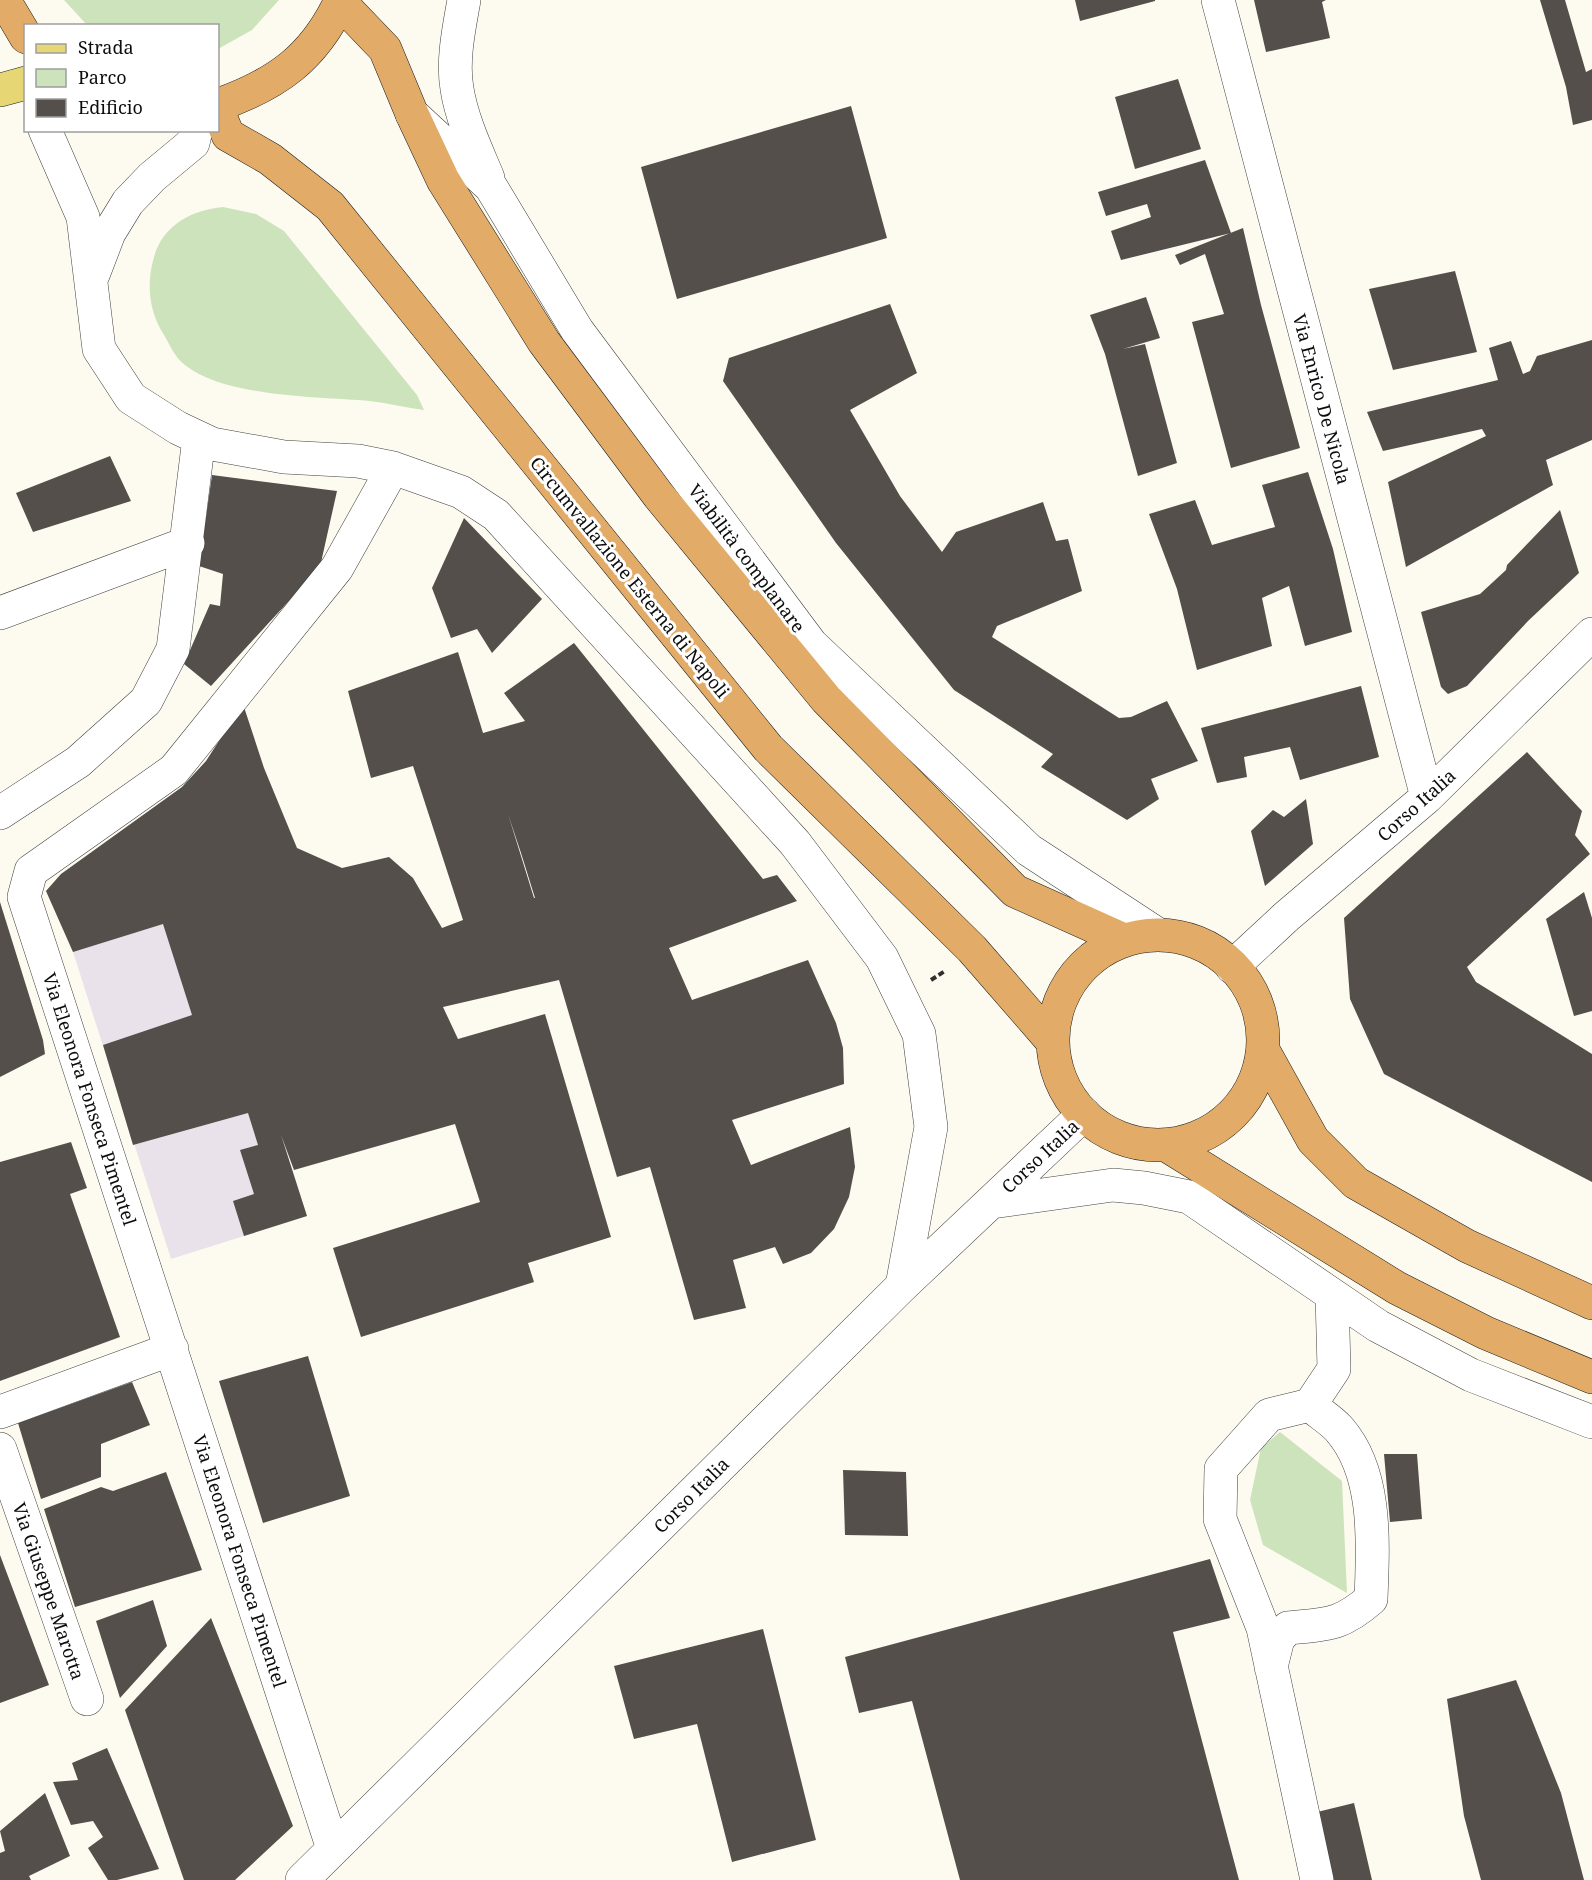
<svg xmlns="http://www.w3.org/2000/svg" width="1592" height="1880" font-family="'Noto Serif',serif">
  <rect width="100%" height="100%" fill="#fdfbef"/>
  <path fill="#eae2ea" d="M182,787L272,1105L307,1216L171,1259L73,952L46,891L61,874Z"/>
  <path fill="#cde3bc" d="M64,0H279L252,30L218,49V26L87,25Z
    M223,207L256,214L284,231L417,395L424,410C406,408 388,403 370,401C320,397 224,397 185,365C175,358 170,345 164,335C149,312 146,284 154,257C163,225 192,210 223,207Z
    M1280,1432L1342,1481L1347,1593L1263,1545L1250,1500L1261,1448Z"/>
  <path fill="#544f4a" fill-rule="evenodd" d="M1075,0H1155V1L1080,21Z
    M1254,0H1326L1322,2L1330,38L1266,52Z
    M1540,0H1565L1586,72L1592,69V120L1573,125L1566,87Z
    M1178,79L1201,149L1135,169L1115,97Z
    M851,106L887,238L677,299L641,167Z
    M1205,160L1231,233L1121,260L1111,231L1151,217L1147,204L1106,216L1098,192Z
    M1243,228L1261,305L1300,448L1231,468L1192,322L1224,314L1205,254L1180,265L1175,255Z
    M1455,271L1477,352L1393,370L1369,289Z
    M1146,297L1160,338L1123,349L1145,344L1177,463L1138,476L1105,354L1090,315Z
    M890,304L917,373L850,410L900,496L942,552L956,532L1043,502L1056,541L1068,539L1082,591L997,626L992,637L1119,718L1131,717L1167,701L1198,761L1151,779L1159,799L1127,820L1041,767L1053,754L954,690L836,543L723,381L729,358Z
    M1592,340V440L1546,460L1553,485L1406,567L1388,482L1486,436L1482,429L1383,451L1367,412L1498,380L1489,348L1511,341L1523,374L1530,371L1537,356Z
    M110,456L131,501L33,532L16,493Z
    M1308,472L1333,549L1352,632L1305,646L1289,586L1262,598L1272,646L1197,670L1177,589L1149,514L1195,500L1212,545L1275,527L1262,485Z
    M212,475L337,491L320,567L211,686L184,664L210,604L220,606L223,574L199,566Z
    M1560,510L1579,573L1528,621L1467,686L1448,694L1441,687L1421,612L1480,594L1506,570L1507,565Z
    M464,518L542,599L492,653L477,629L451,638L432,588Z
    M574,643L763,879L777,875L797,901L669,948L692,1000L808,960L836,1023L843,1048L844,1084L732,1120L751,1165L850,1127L855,1167L849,1197L834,1229L811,1253L783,1264L775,1247L733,1260L746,1308L694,1320L650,1167L617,1177L559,980L443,1007L458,1039L545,1014L611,1237L528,1263L534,1282L361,1337L333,1248L480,1202L455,1124L294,1170L281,1135L307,1216L244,1236L233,1201L254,1194L240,1150L258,1145L248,1113L133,1145L103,1045L192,1015L163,924L73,952L46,891L61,874L182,787L206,761L243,704L264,768L297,848L342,868L389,857L413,878L442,928L463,920L413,766L371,778L348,691L458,652L483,733L525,721L504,693ZM508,814L521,853L535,898H534Z
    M1361,686L1379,757L1300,780L1290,747L1244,757L1247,777L1217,783L1201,728Z
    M1527,752L1582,811L1575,835L1590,854L1467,967L1476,982L1592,1054V1182L1384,1074L1350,999L1344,918Z
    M1306,799L1313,844L1265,886L1251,831L1273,810L1284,817Z
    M1584,892L1592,918V1011L1574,1016L1546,919Z
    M0,902L43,1040L45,1054L0,1077Z
    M71,1142L87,1188L70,1194L120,1337L0,1381V1162Z
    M308,1356L350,1496L263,1523L219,1381Z
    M132,1382L150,1425L101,1444V1477L41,1499L18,1423Z
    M1384,1454H1417L1422,1519L1390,1522Z
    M843,1470L906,1472L908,1536L845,1535Z
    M166,1472L202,1570L75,1607L44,1509L101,1487L113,1491Z
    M0,1555L49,1685L0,1703Z
    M1210,1559L1230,1618L1173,1632L1239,1880H960L912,1701L859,1713L845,1657Z
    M153,1600L167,1646L120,1698L96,1621Z
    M211,1618L293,1826L235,1880H184L125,1710Z
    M763,1629L816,1840L732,1862L697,1724L634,1739L614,1666Z
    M1516,1680L1561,1793L1584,1880H1481L1464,1816L1447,1699Z
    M107,1748L159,1869L117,1880H108L88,1848L103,1837L93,1821L71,1825L53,1782L78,1780L72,1763Z
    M45,1793L70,1856L29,1876L31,1880H0V1853L5,1851L0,1831Z
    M1354,1803L1372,1880H1326L1309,1814Z"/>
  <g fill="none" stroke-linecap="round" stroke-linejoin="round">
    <g stroke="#404040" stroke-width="34">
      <path id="minor" d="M464,0C459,28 452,61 457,89C462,120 476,149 488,178
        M1218,0L1427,797
        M412,114L491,187L577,330L811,644L1029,850L1157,934
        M45,130L83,217L99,349L131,398L178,428L212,444L284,457L358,461L393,468L461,492L496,515L795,843L882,958L919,1034L931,1127L902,1286
        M93,275L109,233L128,202L152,177L193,143L196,130
        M0,613L188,543
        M0,813L78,762L146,701L173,649L199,438
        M1232,967L1287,916L1427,797L1592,634
        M992,1202L1113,1185L1144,1188L1189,1197L1378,1326L1471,1375L1592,1422
        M0,1412L172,1349
        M0,1449L87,1699
        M1271,1667L1278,1639L1288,1628C1327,1624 1340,1626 1371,1599C1373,1545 1378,1473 1339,1429C1331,1420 1319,1413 1310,1405
        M333,1849L24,897L31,871L174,770L337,568L393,468
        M302,1880L902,1286L1084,1114
        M1317,1880L1263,1628L1220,1519L1221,1469L1269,1415L1310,1405L1334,1369L1332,1295"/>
    </g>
    <g stroke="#1e1e1e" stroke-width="34">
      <path id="major" d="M0,90L26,83"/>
    </g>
    <g stroke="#1e1e1e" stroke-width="34">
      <path id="highway" d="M4,0L26,37
        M340,2L385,49L412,114L443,180L544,342L659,496L826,699L1015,891L1124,940
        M218,105C277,84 314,58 341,0
        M218,111L228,135L270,159L330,206L768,748L972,949L1052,1041
        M1053 1040a105 105 0 1 1 210 0a105 105 0 1 1-210 0Z
        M1263,1050L1313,1140L1356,1183L1467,1246L1592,1303
        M1166,1145L1397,1288L1486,1333L1592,1377"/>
    </g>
    <path stroke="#2f2f2f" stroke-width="4" stroke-dasharray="6 3" stroke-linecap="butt" d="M931,980L945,971"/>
    <use href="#minor" stroke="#fff" stroke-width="33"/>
    <use href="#major" stroke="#e7d674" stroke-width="33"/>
    <use href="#highway" stroke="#e2ab67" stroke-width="33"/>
  </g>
  <g text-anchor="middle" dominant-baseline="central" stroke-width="6" stroke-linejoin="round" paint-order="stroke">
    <g font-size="18" fill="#0d0d0d" stroke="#fff">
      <text transform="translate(1322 399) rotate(75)">Via Enrico De Nicola</text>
      <text transform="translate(747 558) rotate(53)">Viabilità complanare</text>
      <text transform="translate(630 577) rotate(51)">Circumvallazione Esterna di Napoli</text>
      <text transform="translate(1416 805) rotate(-42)">Corso Italia</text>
      <text transform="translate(90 1099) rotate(72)">Via Eleonora Fonseca Pimentel</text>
      <text transform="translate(1040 1156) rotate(-43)">Corso Italia</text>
      <text transform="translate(691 1495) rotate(-45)">Corso Italia</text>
      <text transform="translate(240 1561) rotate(72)">Via Eleonora Fonseca Pimentel</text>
      <text transform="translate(49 1591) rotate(71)">Via Giuseppe Marotta</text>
    </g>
  </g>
  <rect x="24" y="24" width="195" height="108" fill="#ffffff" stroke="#9e9e9e" stroke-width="1.5"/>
  <rect x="36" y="44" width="30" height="9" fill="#e7d674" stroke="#9e9e9e" stroke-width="1.5"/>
  <text x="78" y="54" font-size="18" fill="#0d0d0d">Strada</text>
  <rect x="36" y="69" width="30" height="18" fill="#cde3bc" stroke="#9e9e9e" stroke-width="1.5"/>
  <text x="78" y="84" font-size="18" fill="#0d0d0d">Parco</text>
  <rect x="36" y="99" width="30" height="18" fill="#544f4a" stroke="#9e9e9e" stroke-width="1.5"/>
  <text x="78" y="114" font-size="18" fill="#0d0d0d">Edificio</text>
</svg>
